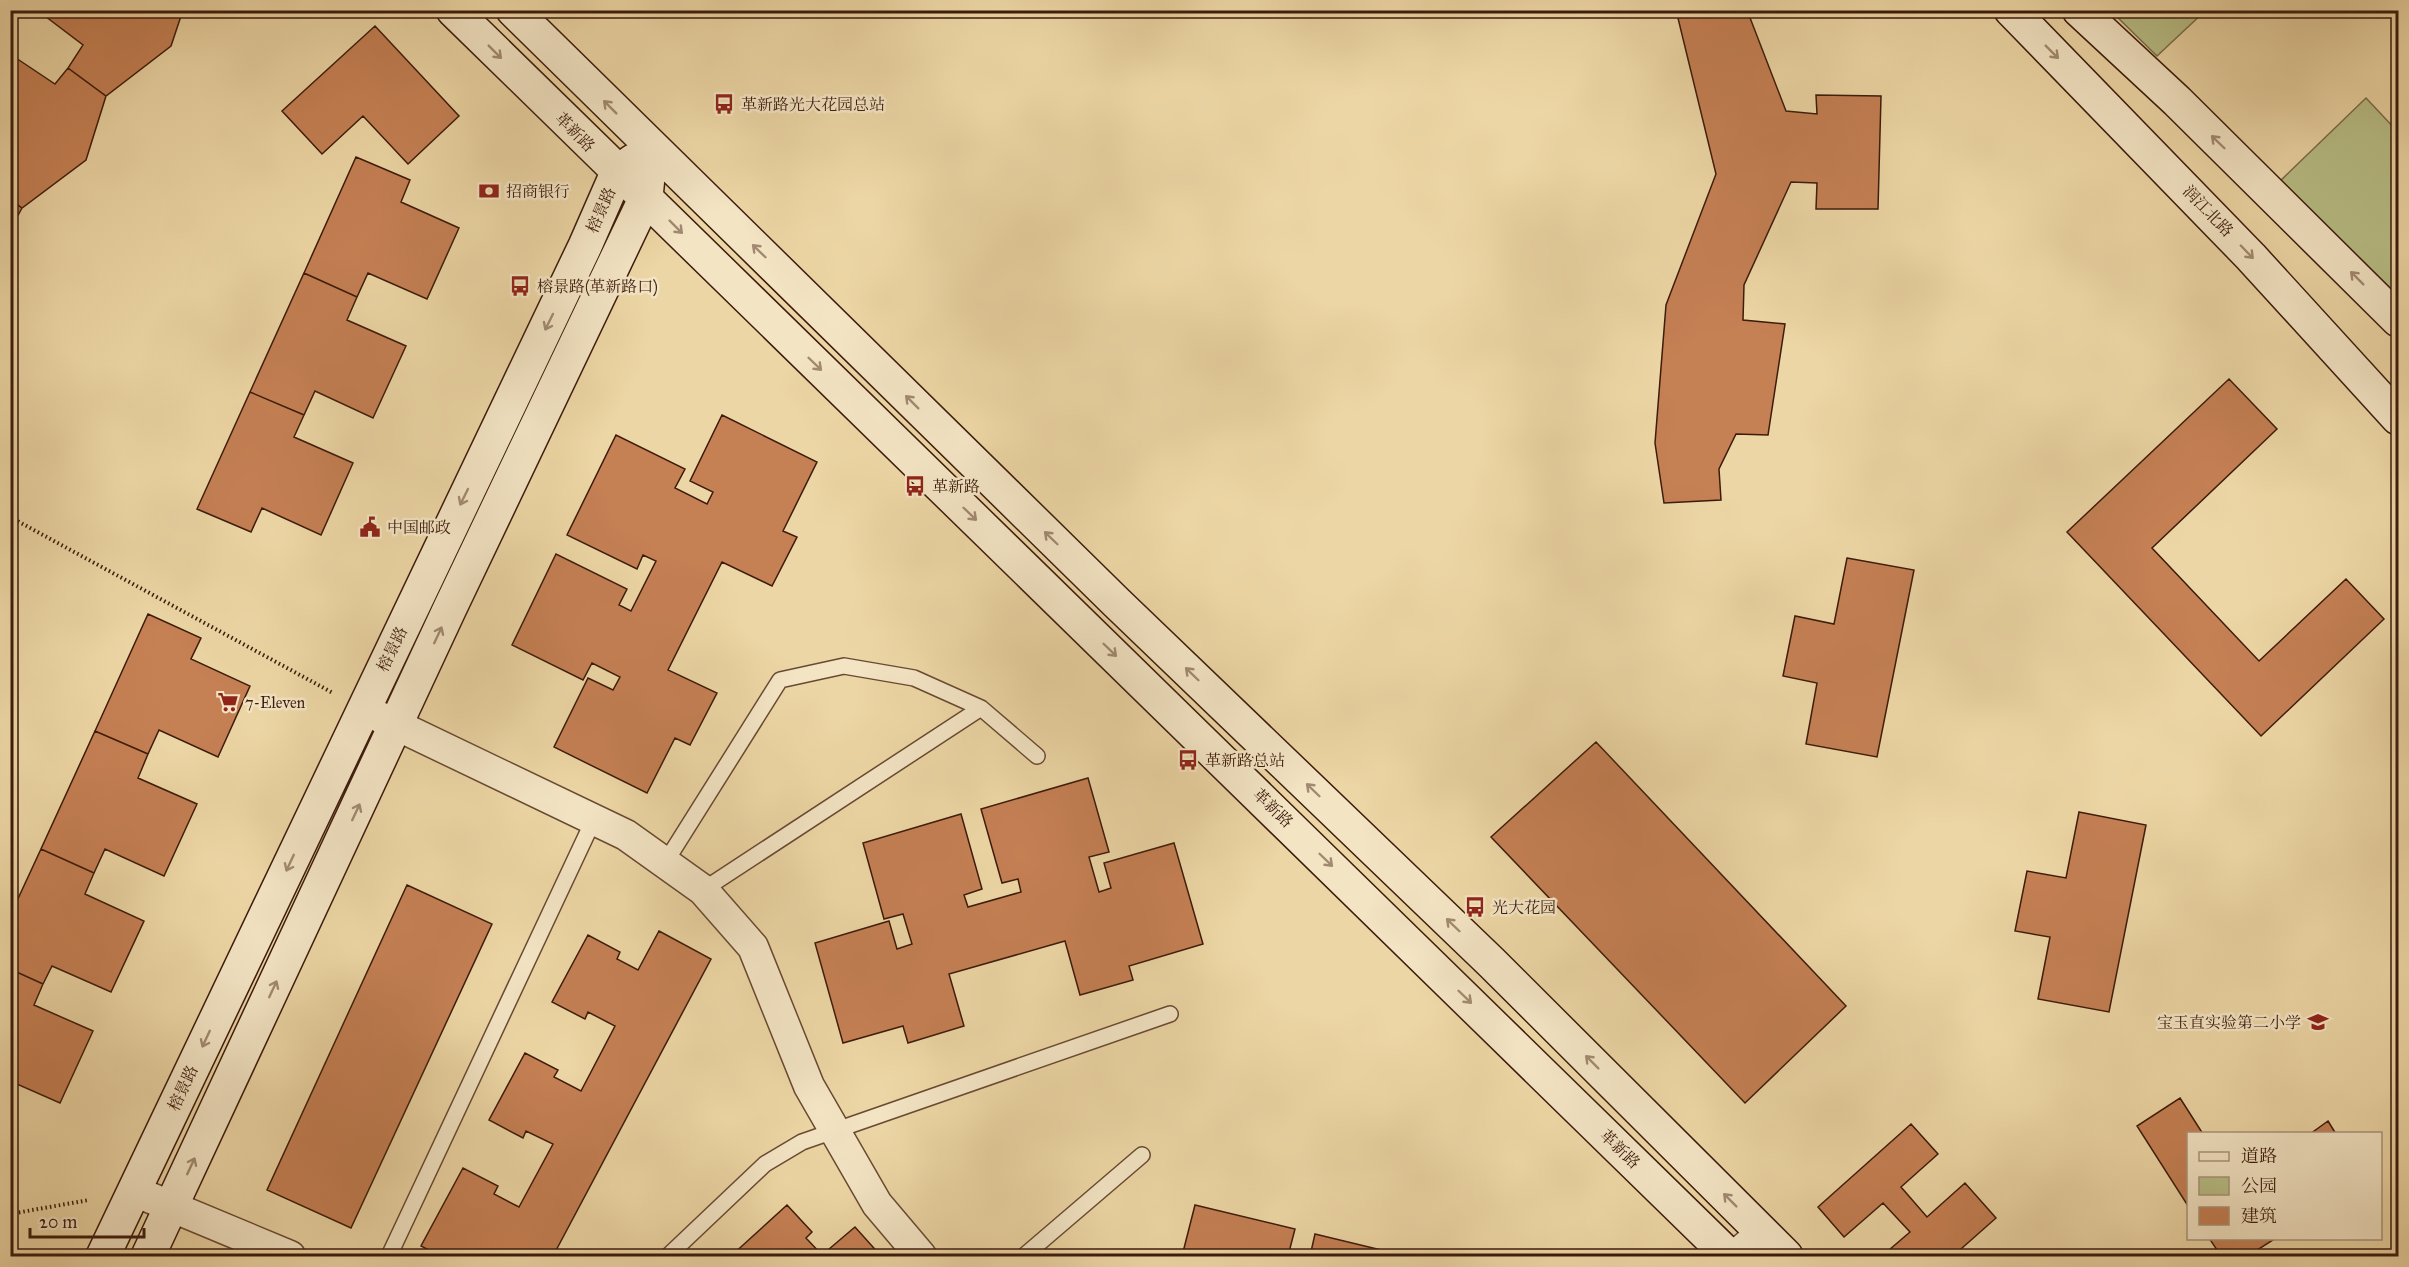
<svg xmlns="http://www.w3.org/2000/svg" width="2409" height="1267" font-family="'IM FELL Great Primer','Noto Serif SC',serif">
  <rect width="100%" height="100%" fill="#edd6a5"/>
  <filter id="stains"><feTurbulence type="fractalNoise" baseFrequency=".00333" numOctaves="4"/><feColorMatrix values="0 0 0 0 .2 0 0 0 0 .09 0 0 0 0 .02 0 0 0 .5 -.17"/></filter>
  <radialGradient id="worn" r=".72"><stop offset=".6" stop-color="#630" stop-opacity="0"/><stop offset="1" stop-color="#630" stop-opacity=".3"/></radialGradient>
  <path fill="#b8be86" stroke="#7a6c49" stroke-width="1.5" d="M2111,11H2205L2157,56Z
    M2366,98L2398,132V313L2278,183Z"/>
  <path fill="#c58054" stroke="#3c1b0c" stroke-width="1.5" d="M37,10H183L171,46L106,96L68,68L83,45Z
    M1676,10H1747L1786,111L1817,114L1816,95L1881,96L1878,209H1816L1817,183L1791,182L1744,285L1743,320L1785,324L1768,435L1736,434L1719,469L1721,500L1664,503L1655,443L1666,305L1716,174Z
    M375,26L459,116L408,164L363,116L322,154L282,111Z
    M10,54L55,84L68,68L106,96L86,160L22,208L10,199Z
    M356,157L410,180L401,202L459,228L427,299L368,273L357,297L304,273Z
    M10,199L22,208L10,230Z
    M304,273L357,297L347,320L406,346L373,418L315,391L304,415L250,392Z
    M2229,379L2277,429L2152,548L2259,661L2346,579L2384,619L2261,736L2067,532Z
    M250,392L304,415L294,437L353,463L321,535L262,508L251,532L197,509Z
    M722,415L817,462L783,531L797,537L772,586L722,562L668,670L717,693L690,745L675,738L647,793L554,747L588,678L613,690L620,677L592,663L583,680L512,645L556,554L627,589L619,605L631,611L656,561L643,555L637,569L567,535L616,435L685,469L675,488L707,504L713,492L690,481Z
    M1847,558L1914,570L1877,757L1806,744L1817,683L1783,676L1795,616L1834,624Z
    M148,614L201,638L191,659L250,686L218,757L159,730L148,754L95,731Z
    M95,731L148,754L138,778L197,804L164,876L105,849L94,873L41,849Z
    M1596,742L1846,1006L1745,1103L1491,837Z
    M1088,778L1109,852L1089,857L1099,892L1111,888L1104,863L1174,843L1203,944L1129,966L1133,980L1080,995L1065,941L949,974L964,1026L908,1043L903,1026L843,1043L815,943L889,921L897,949L912,944L903,914L884,919L863,843L961,814L982,889L964,895L968,907L1021,892L1018,879L1002,883L981,809Z
    M2079,812L2146,825L2109,1012L2038,999L2050,937L2015,931L2027,871L2066,878Z
    M41,849L94,873L85,894L144,921L111,992L52,966L43,984L10,969V916Z
    M407,885L492,924L351,1228L267,1190Z
    M659,931L711,959L553,1256H440L421,1246L463,1168L498,1186L494,1194L519,1207L553,1144L526,1131L523,1138L489,1120L525,1053L558,1070L554,1077L581,1091L615,1026L588,1012L585,1019L552,1002L588,935L620,952L617,959L638,970Z
    M659,931L711,959L553,1256H440L421,1246L463,1168L498,1186L494,1194L519,1207L553,1144L526,1131L523,1138L489,1120L525,1053L558,1070L554,1077L581,1091L615,1026L588,1012L585,1019L552,1002L588,935L620,952L617,959L638,970Z
    M10,969L43,984L34,1005L93,1031L60,1103L10,1081Z
    M2180,1098L2203,1134H2188V1206L2137,1126Z
    M2328,1121L2336,1134H2310Z
    M1911,1124L1938,1154L1901,1187L1927,1217L1965,1183L1996,1218L1953,1256H1882L1910,1232L1883,1203L1844,1237L1818,1207Z
    M787,1205L812,1232L806,1238L822,1255L855,1227L881,1256H731Z
    M1195,1205L1295,1229L1288,1256H1182Z
    M1315,1234L1406,1256H1310Z
    M2209,1238H2276L2248,1256H2221Z"/>
  <g fill="none" stroke-linecap="round" stroke-linejoin="round">
    <g stroke="#684a32" stroke-width="18">
      <path id="lane" d="M665,863L780,680L844,666L914,678L981,708L1037,756
        M703,890L981,708
        M389,1256L594,819
        M668,1256L765,1164L802,1142L1170,1014
        M1024,1256L1142,1155"/>
    </g>
    <g stroke="#684a32" stroke-width="33">
      <path id="street" d="M363,709L626,835L703,890L753,947L809,1086L877,1204L921,1256
        M134,1191L290,1256
        M1735,1256L1763,1232"/>
    </g>
    <g stroke="#3c1b0c" stroke-width="36">
      <path id="secondary" d="M453,10L1729,1256
        M513,10L1116,602L1492,963L1786,1256
        M2011,10L2251,257L2398,418
        M2079,10L2177,101L2398,320
        M103,1256L585,246L617,173L633,161
        M148,1256L450,608L646,197L648,177"/>
    </g>
    <path stroke="#3c1b0c" stroke-width="4" stroke-dasharray="1.5 3" stroke-linecap="butt" d="M10,517L333,693
      M10,1214L89,1200"/>
    <use href="#lane" stroke="#f3e4c4" stroke-width="15"/>
    <use href="#street" stroke="#f3e4c4" stroke-width="30"/>
    <use href="#secondary" stroke="#f3e4c4" stroke-width="33"/>
  </g>
  <defs><path id="oneway-shaft" d="M-6 0H5M1.5-3L5.5 0L1.5 3" fill="none" stroke-width="1.6" stroke-linecap="round" stroke-linejoin="round" transform="scale(1.5)"/></defs>
  <g stroke="#a18a71">
    <use href="#oneway-shaft" transform="translate(495 52) rotate(45)"/>
    <use href="#oneway-shaft" transform="translate(2052 52) rotate(45)"/>
    <use href="#oneway-shaft" transform="translate(610 107) rotate(-135)"/>
    <use href="#oneway-shaft" transform="translate(2218 142) rotate(-136)"/>
    <use href="#oneway-shaft" transform="translate(676 227) rotate(45)"/>
    <use href="#oneway-shaft" transform="translate(759 251) rotate(-136)"/>
    <use href="#oneway-shaft" transform="translate(2247 252) rotate(46)"/>
    <use href="#oneway-shaft" transform="translate(2357 278) rotate(-135)"/>
    <use href="#oneway-shaft" transform="translate(549 322) rotate(116)"/>
    <use href="#oneway-shaft" transform="translate(815 364) rotate(44)"/>
    <use href="#oneway-shaft" transform="translate(912 402) rotate(-135)"/>
    <use href="#oneway-shaft" transform="translate(464 497) rotate(116)"/>
    <use href="#oneway-shaft" transform="translate(970 514) rotate(44)"/>
    <use href="#oneway-shaft" transform="translate(1051 538) rotate(-136)"/>
    <use href="#oneway-shaft" transform="translate(438 635) rotate(-65)"/>
    <use href="#oneway-shaft" transform="translate(1110 650) rotate(44)"/>
    <use href="#oneway-shaft" transform="translate(1192 674) rotate(-136)"/>
    <use href="#oneway-shaft" transform="translate(1313 790) rotate(-136)"/>
    <use href="#oneway-shaft" transform="translate(356 812) rotate(-65)"/>
    <use href="#oneway-shaft" transform="translate(1326 860) rotate(44)"/>
    <use href="#oneway-shaft" transform="translate(290 863) rotate(115)"/>
    <use href="#oneway-shaft" transform="translate(1453 925) rotate(-136)"/>
    <use href="#oneway-shaft" transform="translate(273 989) rotate(-65)"/>
    <use href="#oneway-shaft" transform="translate(1465 997) rotate(44)"/>
    <use href="#oneway-shaft" transform="translate(206 1039) rotate(115)"/>
    <use href="#oneway-shaft" transform="translate(1592 1062) rotate(-135)"/>
    <use href="#oneway-shaft" transform="translate(191 1166) rotate(-65)"/>
    <use href="#oneway-shaft" transform="translate(1730 1200) rotate(-135)"/>
  </g>
  <defs>
    <g id="bus-bare" transform="scale(1.62)"><path d="M-5-6H5V4H4V6H2V4H-2V6H-4V4H-5ZM-3.5-4V0h7V-4ZM-3.5 1.2v1.5H-2V1.2ZM2 1.2v1.5H3.5V1.2Z" fill="#8f2418" stroke="#f3e4c4" stroke-width="2.5" paint-order="stroke"/></g>
    <g id="bank-bare" transform="scale(1.62)"><path d="M-6-4H6V4H-6ZM0-2.3a2.3 2.3 0 1 0 0 4.6a2.3 2.3 0 1 0 0-4.6Z" fill="#8f2418" stroke="#f3e4c4" stroke-width="2.5" paint-order="stroke"/></g>
    <g id="civic-bare" transform="scale(1.62)"><path d="M-.6-6.5H3V-4.5H.6V-3L4-1V1h2V6H-6V1h2V-1L-.6-3ZM-1.2 2.5V6h2.4V2.5Z" fill="#8f2418" stroke="#f3e4c4" stroke-width="2.5" paint-order="stroke"/></g>
    <g id="supermarket-bare" transform="scale(1.62)"><path d="M-6-5.5h2.5l.6 2H6L4.5 2H-2.5L-4.4-4H-6ZM-1.5 3.2a1.3 1.3 0 1 0 .1 0ZM3 3.2a1.3 1.3 0 1 0 .1 0Z" fill="#8f2418" stroke="#f3e4c4" stroke-width="2.5" paint-order="stroke"/></g>
    <g id="school-bare" transform="scale(1.62)"><path d="M0-5L7-2L0 1L-7-2ZM-4 1L0 2.5L4 1V4Q0 6-4 4Z" fill="#8f2418" stroke="#f3e4c4" stroke-width="2.5" paint-order="stroke"/></g>
  </defs>
  <g fill-rule="evenodd">
    <use href="#bus-bare" x="724" y="104"/>
    <use href="#bank-bare" x="489" y="191"/>
    <use href="#bus-bare" x="520" y="286"/>
    <use href="#bus-bare" x="915" y="486"/>
    <use href="#civic-bare" x="370" y="527"/>
    <use href="#supermarket-bare" x="228" y="702"/>
    <use href="#bus-bare" x="1188" y="760"/>
    <use href="#bus-bare" x="1475" y="907"/>
    <use href="#school-bare" x="2318" y="1022"/>
  </g>
  <g text-anchor="middle" dominant-baseline="central" stroke-width="5" stroke-linejoin="round" paint-order="stroke">
    <g font-size="16" fill="#3c1b0c" stroke="#f3e4c4" text-anchor="start">
      <text x="741" y="104">革新路光大花园总站</text>
      <text x="506" y="191">招商银行</text>
      <text x="537" y="286">榕景路(革新路口)</text>
      <text x="932" y="486">革新路</text>
      <text x="387" y="527">中国邮政</text>
      <text x="245" y="702">7-Eleven</text>
      <text x="1205" y="760">革新路总站</text>
      <text x="1492" y="907">光大花园</text>
      <text x="2301" y="1022" text-anchor="end">宝玉直实验第二小学</text>
    </g>
    <g font-size="16" fill="#3c1b0c" stroke="#f3e4c4">
      <text transform="translate(575 132) rotate(45)">革新路</text>
      <text transform="translate(601 210) rotate(-66)">榕景路</text>
      <text transform="translate(2208 211) rotate(46)">润江北路</text>
      <text transform="translate(392 649) rotate(-64)">榕景路</text>
      <text transform="translate(1273 808) rotate(44)">革新路</text>
      <text transform="translate(183 1088) rotate(-65)">榕景路</text>
      <text transform="translate(1620 1149) rotate(44)">革新路</text>
    </g>
  </g>
  <rect width="2409" height="1267" fill="none" stroke="#edd6a5" stroke-width="36"/>
  <rect x="12" y="12" width="2385" height="1243" fill="none" stroke="#3c1b0c" stroke-width="3"/>
  <rect x="18" y="18" width="2373" height="1231" fill="none" stroke="#3c1b0c" stroke-width="1.5"/>
  <rect x="2187" y="1132" width="195" height="108" fill="#f3e4c4" stroke="#aa947a" stroke-width="1.5"/>
  <rect x="2199" y="1152" width="30" height="9" fill="#f3e4c4" stroke="#aa947a" stroke-width="1.5"/>
  <text x="2241" y="1162" font-size="18" fill="#3c1b0c">道路</text>
  <rect x="2199" y="1177" width="30" height="18" fill="#b8be86" stroke="#aa947a" stroke-width="1.5"/>
  <text x="2241" y="1192" font-size="18" fill="#3c1b0c">公园</text>
  <rect x="2199" y="1207" width="30" height="18" fill="#c58054" stroke="#aa947a" stroke-width="1.5"/>
  <text x="2241" y="1222" font-size="18" fill="#3c1b0c">建筑</text>
  <path d="M30 1228v9h114v-9" fill="none" stroke="#3c1b0c" stroke-width="3"/>
  <text x="39" y="1228" font-size="18" fill="#3c1b0c" stroke="#f3e4c4" stroke-width="4.5" paint-order="stroke">20 m</text>
  <rect width="100%" height="100%" filter="url(#stains)"/>
  <rect width="100%" height="100%" fill="url(#worn)"/>
</svg>
